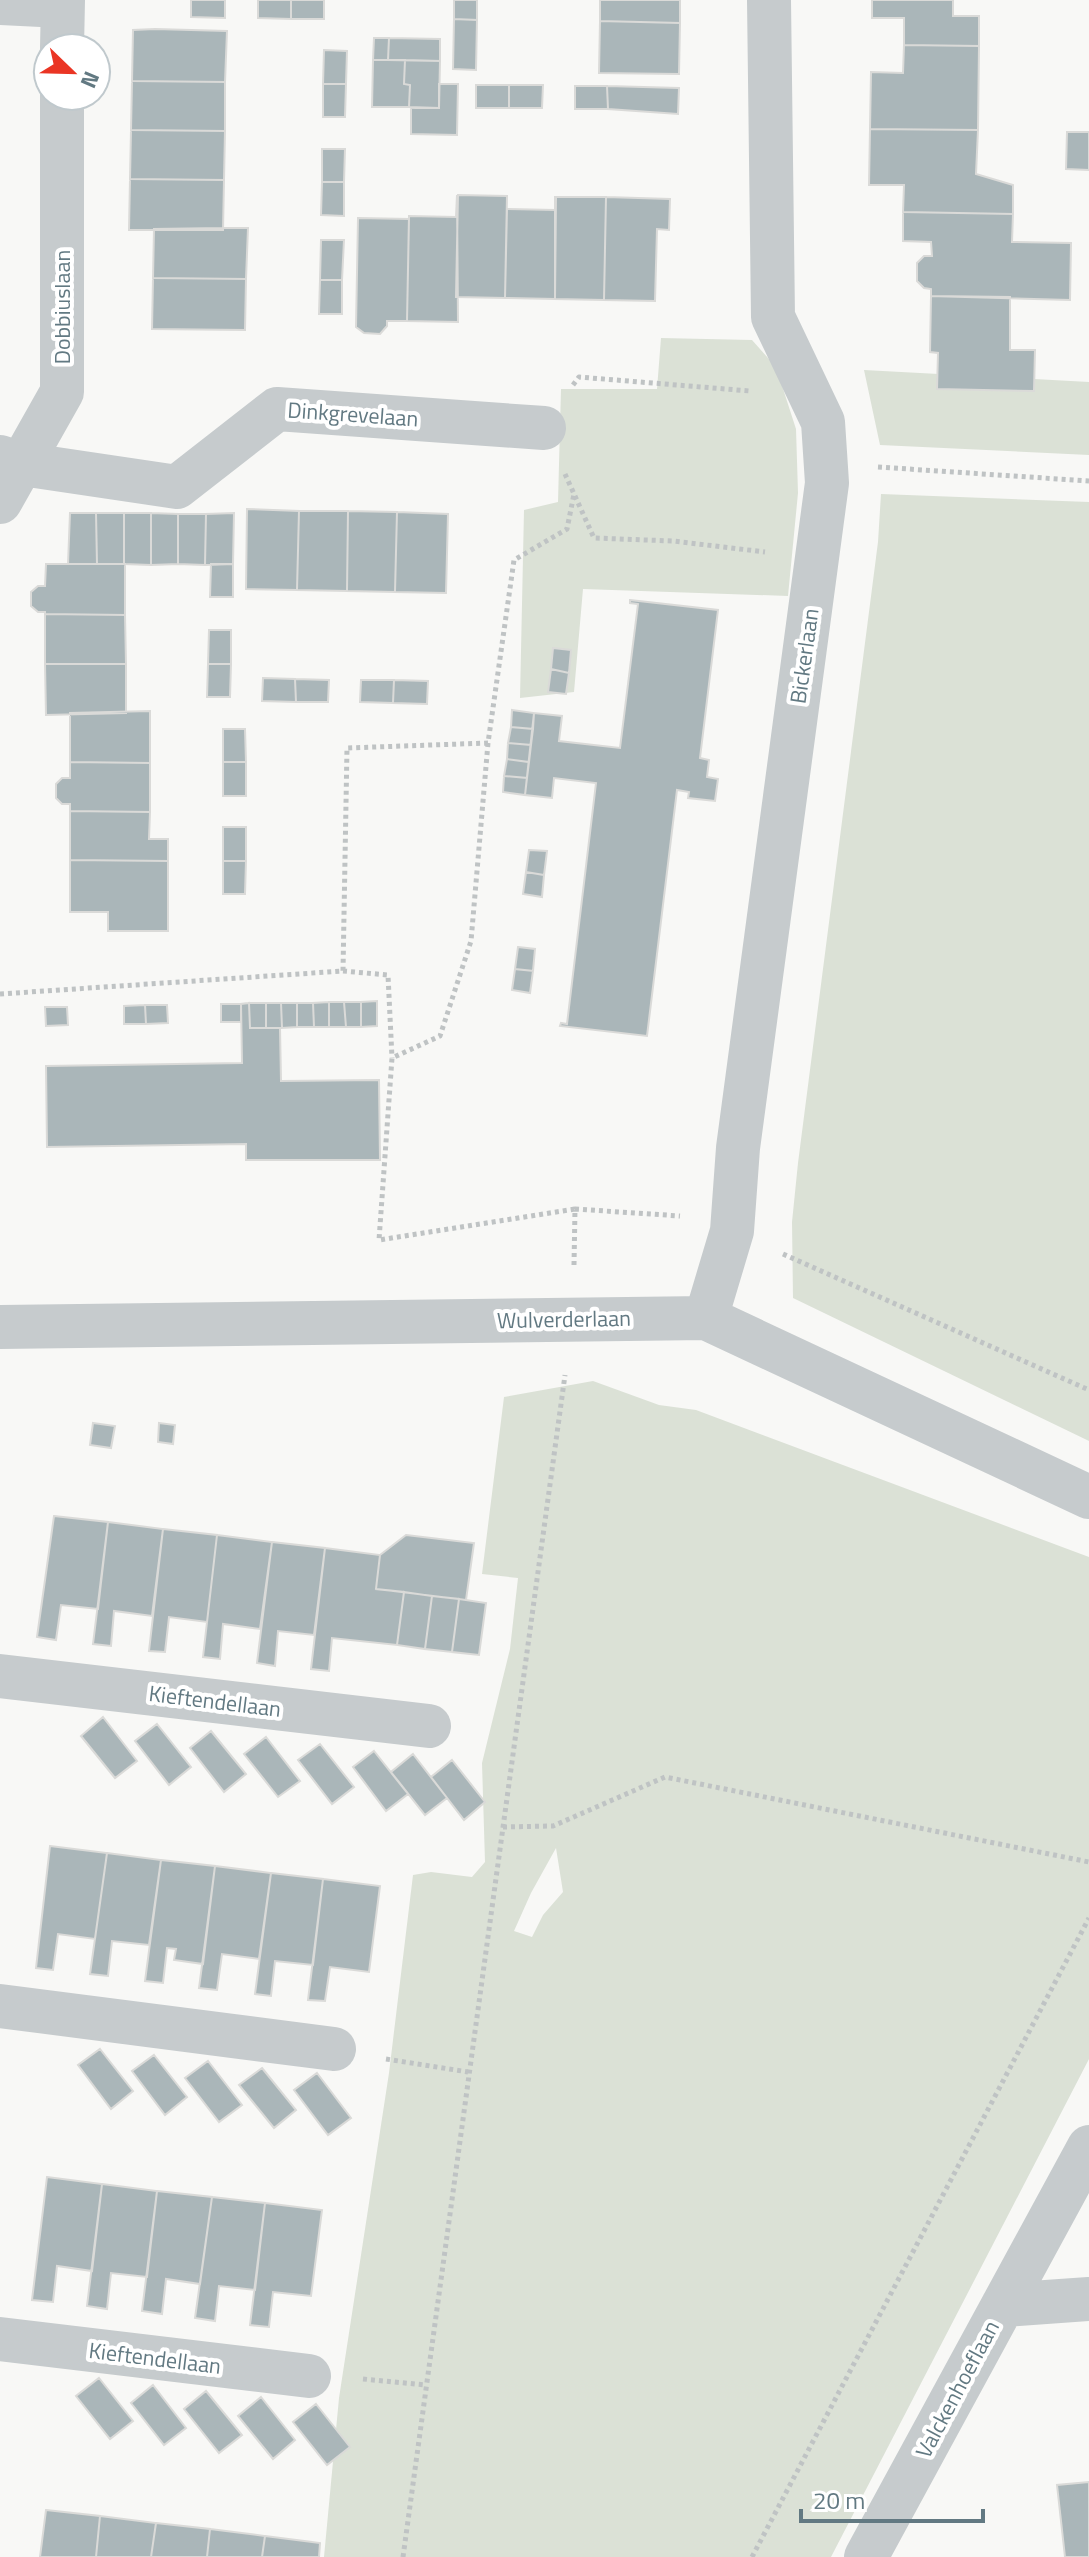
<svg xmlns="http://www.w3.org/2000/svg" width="1089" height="2557" font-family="'Titillium Web',sans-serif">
  <rect width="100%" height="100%" fill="#f8f8f6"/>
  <path fill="#dbe1d6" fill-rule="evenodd" d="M661,338L752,340L776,367L796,429L798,493L788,596L583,589L574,692L520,698L524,510L558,502L561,389H657Z
    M864,370L1089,382V455L880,445Z
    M881,494L1089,502V1441L793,1298L792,1222L798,1163L878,542Z
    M593,1381L659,1405L696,1410L1089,1557V2059L831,2557H324L339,2398L389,2073L413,1875L431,1872L472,1877L485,1862L482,1763L510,1649L518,1578L482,1574L504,1397ZM556,1848L563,1892L543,1915L532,1937L514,1931L531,1893Z"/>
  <path fill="#aab6b9" stroke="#dadad8" stroke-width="2" d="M191,0H225V18L191,17Z
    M258,0H291V19L258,18Z
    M291,0H324V19H291Z
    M454,0H477V20L454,19Z
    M600,0H680V23L600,21Z
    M872,0H953V16H979V46L904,45V18H872Z
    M454,19L477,20L476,70L453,69Z
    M600,21L680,23L679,74L599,73Z
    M155,29L227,31L225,82L132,81L133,30Z
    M374,38H389L388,60H373Z
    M389,38L440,39V61L388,60Z
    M904,45L979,46L978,130L870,129L871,72L903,73Z
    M324,50L347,51L346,84H323Z
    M373,60H405L404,84L410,85L409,107H372Z
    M405,60L440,61L439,108L409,107L410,85L404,84Z
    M132,81L225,82V131L131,130Z
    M323,84H346L345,117H323Z
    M439,84H458L457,135L411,134V108H439Z
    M476,85H509V108H476Z
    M509,85H543L542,108H509Z
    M575,86H607L608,109H575Z
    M607,86L679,88L678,114L608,109Z
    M870,129L978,130L976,174L1013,185V214L903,212L904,185H869Z
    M131,130L225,131L224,180L130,179Z
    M1067,132H1089V170L1066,169Z
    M322,149H345L344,182H322Z
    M130,179L224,180L223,230H129Z
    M322,182H344V216L321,215Z
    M457,195L458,322L407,321L409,216L456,217Z
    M458,195L507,196L505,298L456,297Z
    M555,196V299L505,298L507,209L555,210Z
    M556,197H606L604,300L555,299Z
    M606,197L670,199L669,230L657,229L655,301L604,300Z
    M903,212L1013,214L1012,242L1071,243L1070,300L931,296V289L924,288L917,281V263L924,256H932L931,242L903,241Z
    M358,218L409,219L407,321H387V326L380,334L364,333L356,327Z
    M223,228H248L246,279L153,278L154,229Z
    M321,240H344L342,280H320Z
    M153,278L246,279L245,330L152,329Z
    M320,280H342V314H319Z
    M931,296L1010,297V350H1035L1034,391L937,389L938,353L930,352Z
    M247,509L299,511L297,590L246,589Z
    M299,511H348L347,591L297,590Z
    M348,511L397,512L395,592L347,591Z
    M397,512L448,514L446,593L395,592Z
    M70,513H96L97,564H68Z
    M96,513H124V564H97Z
    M124,513H151V565L124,564Z
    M151,513L178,514V564L151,565Z
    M234,513L233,564L205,565L206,514Z
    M178,514H206L205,565L178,564Z
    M46,564H125V615L45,614V612H38L31,606V592L38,586H45Z
    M211,564H233V597H210Z
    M630,600L718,610L700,758L709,760L707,777L718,779L715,801L688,798L689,792L677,790L647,1036L560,1026L561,1023L567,1024L596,783L554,778L552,798L525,795L534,713L562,716L559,741L620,748L638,604L630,603Z
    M45,614L125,615L126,664H45Z
    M209,630H231V664H208Z
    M553,648L571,650L569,673L551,669Z
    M45,664H126V713L46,715Z
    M208,664H231L230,697H207Z
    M551,669L569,673L566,694L548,692Z
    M263,678L295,679L296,702L262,701Z
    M295,679L329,680L328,702H296Z
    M361,680H394L393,703L360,702Z
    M394,680L428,681L427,704L393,703Z
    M512,710L534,713L533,729L511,727Z
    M150,711V763L70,762V713Z
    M511,727L533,729L531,745L508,743Z
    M223,729H245L246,762H223Z
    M508,743L531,745L529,762L507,759Z
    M507,759L529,762L527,778L504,776Z
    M70,762L150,763V812L70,811V804H62L56,798V784L62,778H70Z
    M223,762H246V796H223Z
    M504,776L527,778L525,795L503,792Z
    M70,811L150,812L149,839H168V861L70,860Z
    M223,827H246V861H223Z
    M529,850L547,851L544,875L526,872Z
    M70,860L168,861V931H108V912H70Z
    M223,861H246L245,894H223Z
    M526,872L544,875L542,897L523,894Z
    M518,947L535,949L533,971L515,969Z
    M515,969L533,971L530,993L512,990Z
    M377,1001V1026L361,1027V1002Z
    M329,1002H344L346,1027H329Z
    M329,1002V1027H314L313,1003Z
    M344,1002H361V1027H346Z
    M249,1003L250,1028H280L281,1081L379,1080L380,1160H246V1144L47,1147L46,1066L242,1063L241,1004Z
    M249,1003H266V1028H250Z
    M266,1003H281L282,1028H266Z
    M281,1003H297V1027L282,1028Z
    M297,1003H313L314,1027H297Z
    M221,1004H241V1022H221Z
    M145,1005L146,1024H124V1006Z
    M145,1005H167L168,1023L146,1024Z
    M45,1007H67L68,1025L46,1026Z
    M93,1423L115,1426L111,1448L90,1445Z
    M159,1423L175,1425L173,1444L158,1442Z
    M54,1516L108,1522L98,1609L61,1605L56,1640L37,1637Z
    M108,1522L163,1529L152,1616L114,1611L111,1646L93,1644Z
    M163,1529L217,1535L207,1622L169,1617L165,1652L149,1651Z
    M217,1535L272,1542L260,1629L223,1624L220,1659L203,1657Z
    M406,1535L474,1543L466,1600L376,1589L380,1555Z
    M272,1542L325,1548L314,1635L278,1631L275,1666L257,1663Z
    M325,1548L380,1555L376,1589L404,1592L397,1645L332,1638L329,1671L311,1669Z
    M404,1592L432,1596L425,1649L397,1645Z
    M432,1596L459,1599L452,1652L425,1649Z
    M459,1599L486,1603L479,1655L452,1652Z
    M103,1717L137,1761L115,1778L81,1736Z
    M157,1724L191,1767L169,1785L135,1741Z
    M211,1731L246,1774L224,1792L190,1748Z
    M266,1737L300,1781L278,1797L244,1754Z
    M320,1744L354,1787L332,1804L298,1760Z
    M374,1751L408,1794L386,1811L353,1767Z
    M413,1754L447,1798L425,1815L391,1772Z
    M452,1760L485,1802L464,1820L431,1777Z
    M50,1846L107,1853L95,1939L58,1934L53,1970L36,1968Z
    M107,1853L161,1860L149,1945L112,1941L108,1976L90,1974Z
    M161,1860L215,1866L203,1964L174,1960L176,1949L167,1948L163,1983L145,1981Z
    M215,1866L271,1873L259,1959L222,1954L217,1990L199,1988Z
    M271,1873L323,1879L313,1965L275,1961L271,1996L255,1994Z
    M323,1879L380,1886L369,1972L330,1967L325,2001L308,2000Z
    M100,2049L133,2091L111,2109L78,2065Z
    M154,2055L187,2097L165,2115L132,2071Z
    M208,2061L242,2105L219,2122L185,2078Z
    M262,2068L296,2110L274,2128L239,2085Z
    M317,2073L351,2118L328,2135L294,2090Z
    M47,2177L102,2184L92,2271L57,2266L53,2302L32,2300Z
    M102,2184L157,2191L147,2277L111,2273L107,2309L87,2306Z
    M157,2191L212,2197L200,2284L166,2279L162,2314L142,2311Z
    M212,2197L265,2203L255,2290L219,2286L215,2321L195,2318Z
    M265,2203L322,2210L311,2296L273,2292L269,2327L250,2325Z
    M99,2378L133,2421L110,2439L76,2396Z
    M153,2385L186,2428L164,2445L131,2403Z
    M206,2391L242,2435L219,2453L184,2409Z
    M261,2397L295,2440L273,2459L238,2416Z
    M316,2404L350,2447L327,2465L293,2422Z
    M1089,2482V2557H1065L1057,2485Z
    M46,2510L100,2516L96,2557H40Z
    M100,2516L156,2523L151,2557H96Z
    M156,2523L210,2529L207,2557H151Z
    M210,2529L265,2536L262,2557H207Z
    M265,2536L320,2543L319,2557H262Z"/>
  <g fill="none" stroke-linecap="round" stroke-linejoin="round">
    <path stroke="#bfc3c4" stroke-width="5" stroke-dasharray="4 4" stroke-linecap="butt" d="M573,385L579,377L750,391
      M878,467L1089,481
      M565,474L594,538L673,541L765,552
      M488,743L471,941L440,1036L392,1058L379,1240L575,1209
      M343,971L388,975L392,1058
      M0,994L343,971L347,748L488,743L514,560L567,529L574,494
      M783,1254L1089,1390
      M574,1265L575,1209L680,1216
      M503,1827L553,1826L665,1777L1089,1862
      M386,2059L468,2072
      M363,2379L426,2385
      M403,2557L565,1375
      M752,2557L1089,1918"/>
    <path stroke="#c6cbcd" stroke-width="44" d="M0,3L62,6
      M62,48L63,0
      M0,457L22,464L177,487L277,409L544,428
      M0,502L62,392V96
      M706,1318L732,1231L738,1148L827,483L823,422L773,317L769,0
      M0,1327L706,1318L1089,1497
      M0,1676L429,1726
      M0,2006L334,2049
      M1003,2305L1089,2299
      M0,2339L309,2376
      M866,2557L1089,2147"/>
  </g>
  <g text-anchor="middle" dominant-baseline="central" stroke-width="8" stroke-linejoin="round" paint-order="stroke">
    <g font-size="22" fill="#627982" stroke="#fff">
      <text transform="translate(62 307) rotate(-90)">Dobbiuslaan</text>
      <text transform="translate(353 414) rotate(4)">Dinkgrevelaan</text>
      <text transform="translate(804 656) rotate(-82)">Bickerlaan</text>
      <text transform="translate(564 1319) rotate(-1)">Wulverderlaan</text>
      <text transform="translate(215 1701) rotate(7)">Kieftendellaan</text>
      <text transform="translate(155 2358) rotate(7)">Kieftendellaan</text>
      <text transform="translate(957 2389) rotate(-62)">Valckenhoeflaan</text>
    </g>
  </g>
  <g transform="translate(72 72) rotate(113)"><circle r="38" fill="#ffffff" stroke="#c0c9cd" stroke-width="2"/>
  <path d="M0-6L14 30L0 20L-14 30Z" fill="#ea3524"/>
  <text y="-12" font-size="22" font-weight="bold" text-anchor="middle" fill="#627982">N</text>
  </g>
  <path d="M801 2509v12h182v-12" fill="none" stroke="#627982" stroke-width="4"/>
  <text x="813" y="2509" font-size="24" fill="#627982" stroke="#ffffff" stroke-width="6" paint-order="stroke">20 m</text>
</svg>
